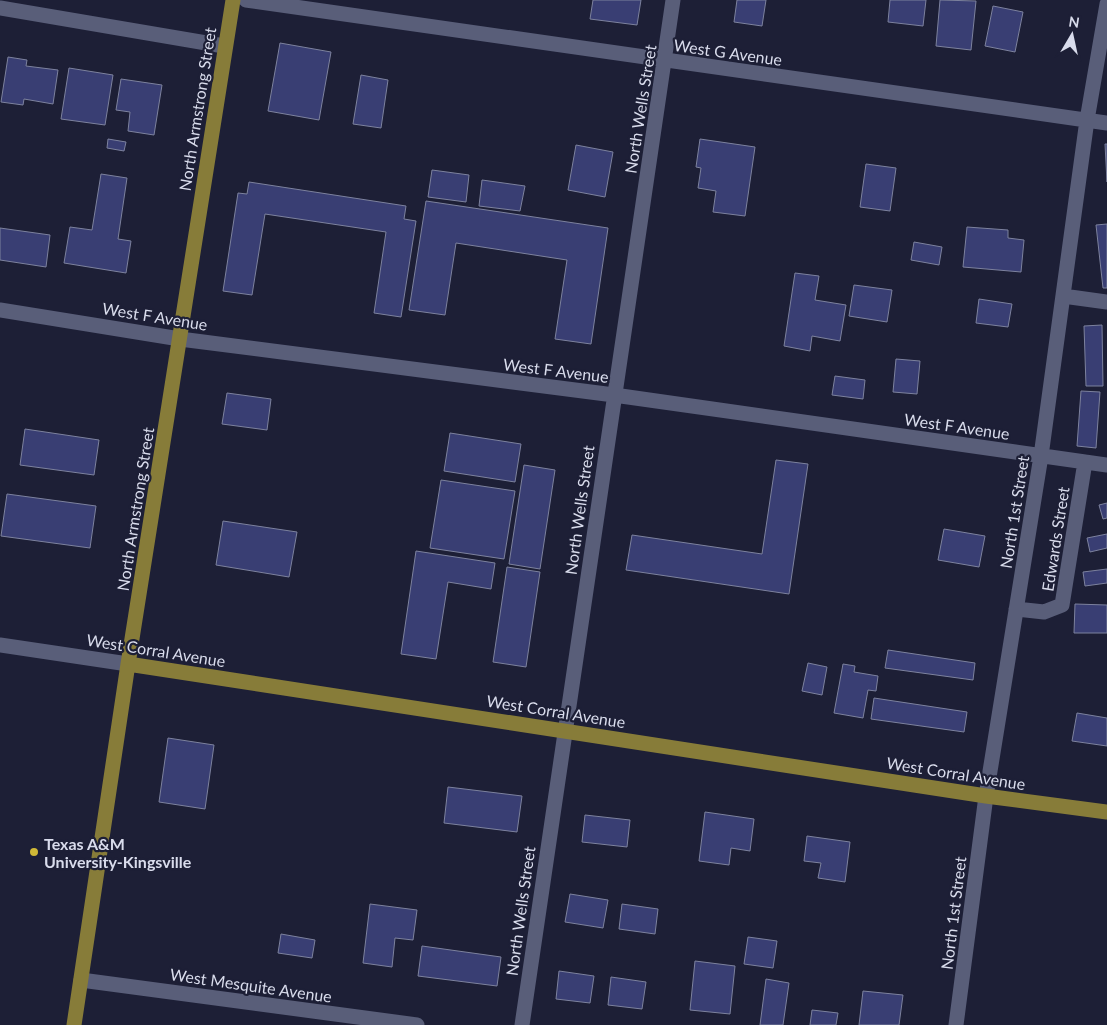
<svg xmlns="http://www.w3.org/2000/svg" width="1107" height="1025" font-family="Lato,sans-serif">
  <rect width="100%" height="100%" fill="#1d1f36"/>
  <path fill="#393e73" stroke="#7d829e" d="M593,0H641L637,25L590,19Z
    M737,0H766L762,26L734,22Z
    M890,0H926L923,26L888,22Z
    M940,0L976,1L971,50L936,46Z
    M993,6L1023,12L1015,52L985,46Z
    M280,43L331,52L319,120L268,111Z
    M8,57L27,60L26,66L58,70L53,104L24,99L23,105L1,102Z
    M69,68L113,75L105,125L61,119Z
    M361,75L388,80L381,128L353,124Z
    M121,79L162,85L154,135L128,131L130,112L116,110Z
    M108,139L126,142L124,151L107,148Z
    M700,139L755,147L745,216L713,212L716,191L698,188L701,168L696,167Z
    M1105,144H1107V182Z
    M576,145L613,152L605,197L568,190Z
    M866,164L896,168L890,211L860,207Z
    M432,170L469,175L466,202L428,197Z
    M101,174L127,178L118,239L131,241L126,273L64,263L70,227L92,230Z
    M482,180L525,186L520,211L479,206Z
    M249,182L406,206L404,219L416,221L401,317L374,313L386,232L265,214L252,295L223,291L238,193L247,194Z
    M426,201L608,228L591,344L555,339L567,260L456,243L445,315L409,310Z
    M1107,224V288H1103L1096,225Z
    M967,227L1008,230V238L1024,240L1021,272L963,267Z
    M0,228L50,235L46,267L0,260Z
    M914,242L942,247L939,265L911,260Z
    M795,273L819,276L815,300L846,305L840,341L812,336L810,351L784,346Z
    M854,285L892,290L887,322L849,316Z
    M979,299L1012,304L1008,327L976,323Z
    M1102,325L1103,386H1086L1084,326Z
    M896,359L920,361L917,394L893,392Z
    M835,376L865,380L863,399L832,395Z
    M1081,391L1100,392L1096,448L1077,446Z
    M227,393L271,399L267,430L222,424Z
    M25,429L99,440L94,475L20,465Z
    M450,433L521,444L515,482L444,471Z
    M776,460L808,464L789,594L626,570L632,535L762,554Z
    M524,465L555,470L540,569L509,564Z
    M441,480L515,491L504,559L430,548Z
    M7,494L96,506L90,548L1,536Z
    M1107,503V518L1103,519L1099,505Z
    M223,521L297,532L289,577L216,565Z
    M944,529L985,536L979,567L938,560Z
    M1107,534V548L1090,552L1087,538Z
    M416,551L495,563L491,589L448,582L436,659L401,654Z
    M507,567L540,572L526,667L493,662Z
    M1107,569V583L1085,586L1083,572Z
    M1075,604L1107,605V633H1074Z
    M888,650L975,663L973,680L885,668Z
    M808,663L827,667L822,695L802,691Z
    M843,664L855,666L854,672L878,676L876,691L868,690L863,718L834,713Z
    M874,698L967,712L964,732L871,719Z
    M1077,713L1107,718V746L1072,741Z
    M168,738L214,745L205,809L159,802Z
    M448,787L522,796L517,832L444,823Z
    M705,812L754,819L750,851L731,848L729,865L699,861Z
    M585,815L630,820L627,847L582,842Z
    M807,836L850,842L845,882L818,878L821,863L804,861Z
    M570,894L608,900L603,928L565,922Z
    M370,904L417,910L413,940L395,938L392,967L363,963Z
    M622,904L658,909L655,934L619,929Z
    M281,934L315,940L312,958L278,953Z
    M748,937L777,941L773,968L744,964Z
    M422,946L501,957L497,986L418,976Z
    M695,961L735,966L730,1014L690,1010Z
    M559,971L594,976L590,1003L556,999Z
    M611,977L646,982L642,1009L608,1005Z
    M766,979L789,983L783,1025H760Z
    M863,991L903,995L899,1025H859Z
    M812,1010L838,1013L836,1025H810Z"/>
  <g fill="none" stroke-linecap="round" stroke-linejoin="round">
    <path stroke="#595e79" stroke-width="15" d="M246,0L1107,123
      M0,8L224,46
      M1063,296L1107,302
      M0,310L180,339L614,395L1107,465
      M1016,609L1044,612L1062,605L1085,462
      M0,645L128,664
      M81,980L417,1025
      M522,1025L673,0
      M956,1025L986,796L1041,456L1087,120L1107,4"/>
    <path stroke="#877c39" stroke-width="15" d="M128,664L986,796L1107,812
      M74,1025L128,664L233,0"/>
  </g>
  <circle fill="#d0b837" stroke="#1d1f36" stroke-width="2" cx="34" cy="852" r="5"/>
  <g text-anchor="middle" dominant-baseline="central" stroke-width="4.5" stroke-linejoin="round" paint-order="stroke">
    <g font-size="16" fill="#d9dcec" stroke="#1d1f36">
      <text transform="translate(728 52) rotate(8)">West G Avenue</text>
      <text transform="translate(197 109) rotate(-81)">North Armstrong Street</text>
      <text transform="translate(640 109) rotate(-81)">North Wells Street</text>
      <text transform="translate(155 316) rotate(9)">West F Avenue</text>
      <text transform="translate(556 370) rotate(7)">West F Avenue</text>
      <text transform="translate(957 426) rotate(8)">West F Avenue</text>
      <text transform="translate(135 509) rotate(-81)">North Armstrong Street</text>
      <text transform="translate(579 510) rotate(-82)">North Wells Street</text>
      <text transform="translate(1014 512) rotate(-81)">North 1st Street</text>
      <text transform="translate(1055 539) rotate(-81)">Edwards Street</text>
      <text transform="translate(156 650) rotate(9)">West Corral Avenue</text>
      <text transform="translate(556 711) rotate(9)">West Corral Avenue</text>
      <text transform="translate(956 773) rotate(9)">West Corral Avenue</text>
      <text transform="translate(520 911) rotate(-82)">North Wells Street</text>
      <text transform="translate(953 913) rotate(-83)">North 1st Street</text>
      <text transform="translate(251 985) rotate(8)">West Mesquite Avenue</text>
    </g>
    <g font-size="16" font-weight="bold" fill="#d9dcec" stroke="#1d1f36" text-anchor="start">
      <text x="44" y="843">Texas A&amp;M<tspan x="44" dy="18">University-Kingsville</tspan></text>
    </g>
  </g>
  <g transform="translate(1072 35) rotate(9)" stroke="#1d1f36" stroke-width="4" paint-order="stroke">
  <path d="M0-4L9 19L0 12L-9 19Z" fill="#d9dcec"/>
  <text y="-8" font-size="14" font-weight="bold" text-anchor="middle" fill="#d9dcec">N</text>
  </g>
</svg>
